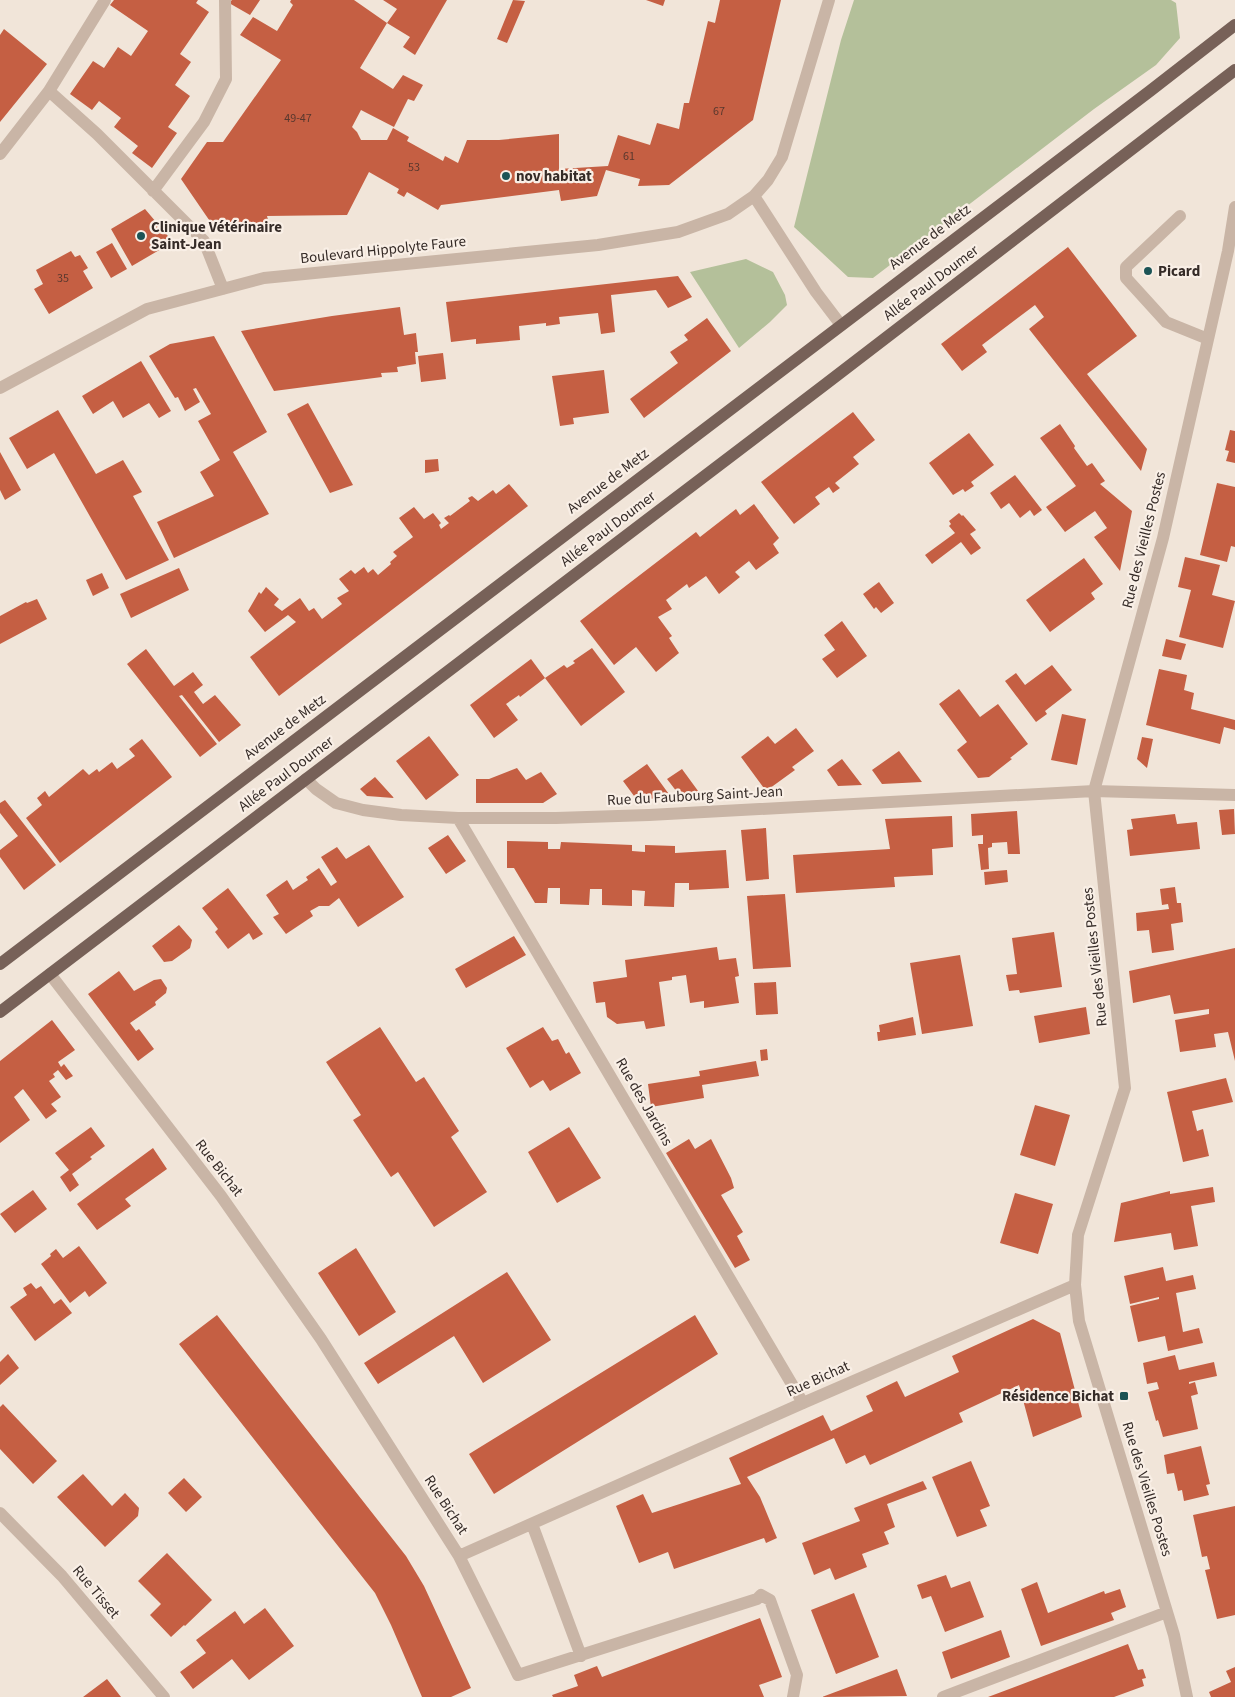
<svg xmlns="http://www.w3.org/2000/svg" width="1235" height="1697" font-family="'Source Sans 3',sans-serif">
  <rect width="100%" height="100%" fill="#f1e5d9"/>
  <path fill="#b4c09a" d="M854,0H1171L1176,3L1180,38L1156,65L1094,109L873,278L848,277L794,227L841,40Z
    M746,259L773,272L785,295L787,305L770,322L739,348L690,272Z"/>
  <path fill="#c55f43" d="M114,0H198L196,3L209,12L180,54L191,62L175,85L190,96L168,127L177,133L152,168L132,153L138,146L114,127L121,118L99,101L92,110L70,94L93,61L104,68L118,47L131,56L148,31L110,5Z
    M232,0H260L250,15L229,3Z
    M291,0H354L387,23L397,9L383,0H447L415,55L403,47L410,37L387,23L360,68L393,89L403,75L423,85L414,101L408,99L394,127L361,110L352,127L357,132L361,140H387L393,128L409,137L407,141L443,161L445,156L458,163L467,140H499L559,134V169L608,166L618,135L650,145L657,123L679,129L684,103H689L708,21L715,23L720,0H781L753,120L669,185L638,186L640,179L606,170L597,196L561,201L559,190L441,205L438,210L407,192L404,197L397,193L399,189L369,172L347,215L267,216L269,224L218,233L181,179L207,142H223L281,60L240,35L253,17L277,31L293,5L290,2Z
    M513,0L525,1L507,43L497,39Z
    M646,0H665L663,6Z
    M4,29L47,64L0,122V35Z
    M145,209L173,242L132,266L111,229Z
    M112,243L127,269L111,278L96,252Z
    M1068,247L1137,336L1087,374L1147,449L1141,471L1029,329L1044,317L1035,305L982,345L987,352L962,371L941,344Z
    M71,251L75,257L80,255L88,268L83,271L93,288L49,314L34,289L43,284L36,270Z
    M678,276L692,297L668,308L656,290L611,295L615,332L601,334L598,313L559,317L560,324L546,326V323L519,326L520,340L476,344V339L451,342L446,302Z
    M400,307L404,335L416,333L418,352H415L416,364L397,367L398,372L381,373L382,377L274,391L241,331L332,316Z
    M707,318L731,351L644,418L630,399L678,363L670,352L688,340L684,335Z
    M214,336L267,432L233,452L269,514L174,558L157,522L214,496L200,472L220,460L198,421L211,414L196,388L193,389L200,402L185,411L178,397L175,398L149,356L170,344Z
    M443,353L446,379L421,382L418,356Z
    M141,361L171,411L159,418L149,403L123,418L113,401L93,414L82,396Z
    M604,370L609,413L573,418L574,424L560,426L552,376Z
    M308,403L353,485L330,493L287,414Z
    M58,410L96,474L123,460L142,492L133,496L169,560L126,580L54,453L27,469L9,438Z
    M853,412L875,440L853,457L859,464L835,483L840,488L833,493L829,487L815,497L820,504L794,524L761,482Z
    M1060,424L1075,446L1074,448L1087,466L1092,463L1105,481L1100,484L1132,511L1120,571L1094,537L1107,528L1095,511L1065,532L1046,507L1076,486L1040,438Z
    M1230,430L1235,431V463L1226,461L1229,451L1225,450Z
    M969,433L994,465L971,482L974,486L965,492L963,489L953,495L929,463Z
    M0,452L21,490L5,500L0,490Z
    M438,459L439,471L425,473V460Z
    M1015,475L1042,510L1034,516L1030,510L1020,518L1009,503L1001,509L990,493Z
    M1217,483L1235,487V547L1231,546L1227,562L1200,555Z
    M509,484L528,506L279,696L250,657L296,622L288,615L265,632L248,611L259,592L261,594L266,587L279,599L274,605L282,611L300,598L309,611L314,608L322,619L342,604L337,598L349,591L339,579L351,570L355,574L364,567L368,573L373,569L378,575L391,564L390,562L397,556L393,552L413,537L399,518L414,507L424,519L433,513L441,523L439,525L441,529L449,523L444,518L449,515L450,516L470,501L468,498L472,496L478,501L493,490L496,494Z
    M754,504L779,538L773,544L779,553L756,570L749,561L735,572L740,577L719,594L706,576L689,588L687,584L666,600L672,609L658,617L672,636L669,638L679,653L656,672L636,647L614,665L580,621L696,532L700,537L736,509L740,515Z
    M959,513L962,516L963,515L976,530L970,534L981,548L971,555L961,542L932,564L925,555L955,533L949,526L951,524L949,521Z
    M1185,557L1220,565L1212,595L1235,601L1223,648L1179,637L1191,590L1178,587Z
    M1084,558L1103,584L1091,593L1095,599L1050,632L1026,600Z
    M179,568L189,590L131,618L120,594Z
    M102,573L109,588L93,596L86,580Z
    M879,582L894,603L881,613L876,607L874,609L863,594Z
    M37,599L47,619L0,644V616L26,602L27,603Z
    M842,621L867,656L837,678L822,659L835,650L824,635Z
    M1166,639L1186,644L1181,660L1162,656Z
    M592,648L625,692L581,726L545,678L564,665L567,668L575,663L573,661Z
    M146,649L174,686L193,672L203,685L194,692L203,704L215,695L241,725L219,742L182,695L179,696L217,744L200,757L127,664Z
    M531,659L545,678L520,697L519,695L506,704L518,720L494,738L470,705Z
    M1052,665L1072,690L1045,711L1047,714L1036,722L1005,681L1016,673L1025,685Z
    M1159,669L1187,675L1184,690L1194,693L1191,709L1235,720V730L1224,727L1220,744L1146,725Z
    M959,689L980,717L998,704L1028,744L1010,758L1012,759L989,777L978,778L957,750L967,742L939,704Z
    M1062,714L1086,719L1077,765L1051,760Z
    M796,728L814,751L792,767L795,770L766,791L741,757L768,736L775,744Z
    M429,736L459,775L426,800L396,761Z
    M1142,737L1153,739L1147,768L1137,759Z
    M142,739L172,777L60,863L26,818L42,805L37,798L45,791L49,797L83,769L89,775L97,769L99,772L112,762L117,769L135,756L129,749Z
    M899,751L922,782L882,784L872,770Z
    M842,759L862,785L838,786L827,770Z
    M647,764L671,797L637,800L623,781Z
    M517,768L526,780L541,772L557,794L543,803H476V779H489Z
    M682,769L701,795L680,796L667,779Z
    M375,777L394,798L367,796L360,789Z
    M5,800L56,865L24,890L0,857V850L18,836L0,813V803Z
    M1234,809L1235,834L1222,835L1219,810Z
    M1017,811L1020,854H1008L1007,842L992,843V847L988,848L989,869L981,870L978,844H983V835L972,836L971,814Z
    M1175,814L1177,824L1197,822L1200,849L1130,856L1127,830L1133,829L1131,819Z
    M952,816L953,847L932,849L933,875L894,877L895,887L796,893L793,855L890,849L885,819Z
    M766,828L769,879L746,881L741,830Z
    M448,835L466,861L446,874L428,848Z
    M507,841L548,842V849H560L561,842L632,845V851L645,852V845L675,846V853L726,850L729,888L689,890V883H675L674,907L644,906L645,891L632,890V906L602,905V889H590L589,905L560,904V888H548L547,903H535L514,868H507Z
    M369,845L404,897L358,927L339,898L329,906H319L310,911L313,916L286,934L273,917L279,914L266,895L287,880L293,890L308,880L306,877L319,868L331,886L337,882L321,857L337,847L346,859Z
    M1007,870L1008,882L985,885L984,872Z
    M1175,887L1177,903H1181L1183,922L1171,924L1174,950L1152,953L1149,930L1137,931L1136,913L1169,909L1168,904L1162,905L1160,889Z
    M228,888L263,934L253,940L249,933L228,949L215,932L218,929L202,908Z
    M785,894L791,967L753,969L747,896Z
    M179,925L192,940L190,948L172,961L164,962L152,946Z
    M1054,932L1062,987L1020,993L1019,990L1009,991L1006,975L1017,974L1012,938Z
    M514,936L526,955L466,988L455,969Z
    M717,947L719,960L736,958L739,976L735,977L739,1003L704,1008V1001L690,1003L686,975L672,977V980L659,982L665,1026L646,1029L644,1021L617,1024L607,1017L605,1002L596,1003L593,982L627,977L625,960Z
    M1235,948V1061L1228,1032L1214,1034L1216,1047L1180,1052L1175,1020L1209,1014V1009L1174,1014L1170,995L1133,1003L1129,971Z
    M960,955L973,1026L922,1034L910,963Z
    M119,971L134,991L154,980L161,979L167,988L166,993L155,1002L156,1005L130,1023L136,1031L139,1029L154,1049L138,1061L88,994Z
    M776,982L778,1014L756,1015L754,983Z
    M1086,1007L1090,1034L1039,1043L1034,1016Z
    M913,1017L916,1035L878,1041L877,1032H880L879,1025Z
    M52,1020L75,1050L58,1062L61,1067L64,1064L73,1076L66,1080L58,1070L53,1074L55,1077L49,1081L61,1097L51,1104L57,1111L46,1119L23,1089L14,1097L30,1120L0,1143V1061Z
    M380,1027L416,1082L424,1077L459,1131L451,1137L487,1192L434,1227L398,1172L391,1177L353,1120L361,1115L326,1062Z
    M543,1027L552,1041L558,1039L566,1054L569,1052L581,1073L550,1091L543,1080L530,1088L506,1048Z
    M767,1049L768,1060L761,1061L760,1050Z
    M756,1061L759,1076L702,1085L704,1098L651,1107L648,1084L700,1076L699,1071Z
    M1226,1078L1233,1102L1192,1111L1197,1131L1203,1129L1209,1156L1183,1162L1167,1092Z
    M1035,1105L1070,1115L1055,1166L1020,1155Z
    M91,1127L105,1146L90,1157L92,1159L72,1174L79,1185L70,1192L60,1177L69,1170L55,1153Z
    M569,1127L601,1178L557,1203L528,1152Z
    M689,1139L695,1149L711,1139L731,1178L734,1188L721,1195L743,1232L737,1236L750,1260L735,1268L666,1153Z
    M153,1148L167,1169L125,1199L131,1206L97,1230L77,1204Z
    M1213,1187L1215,1202L1191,1206L1198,1246L1174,1250L1171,1233L1114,1242L1121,1203L1170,1191V1194Z
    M33,1190L47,1209L15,1233L0,1214Z
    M1015,1193L1053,1204L1038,1254L1000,1243Z
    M79,1246L107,1283L89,1297L85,1291L70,1303L41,1264L51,1256L50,1254L56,1249L63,1258Z
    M356,1248L396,1312L359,1336L318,1273Z
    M1163,1267L1166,1281L1193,1275L1196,1289L1176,1293L1183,1332L1199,1328L1203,1343L1168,1351L1165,1336L1138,1342L1130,1306L1159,1299V1297L1130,1304L1124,1276Z
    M507,1272L551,1340L483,1383L454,1336L378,1384L364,1363Z
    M31,1283L36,1289L41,1286L54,1304L61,1299L72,1313L35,1341L10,1307L27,1295L23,1288Z
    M217,1315L406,1556L424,1586L471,1688L451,1697H422L391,1625L375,1593L179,1344Z
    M695,1315L718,1354L494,1494L469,1454Z
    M1033,1319L1060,1333L1082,1417L1033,1437L1019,1385L959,1413L963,1422L870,1465L865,1455L846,1464L834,1438L747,1477L760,1497L777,1538L766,1543L764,1538L674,1569L668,1552L639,1563L616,1506L643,1494L652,1513L741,1484L729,1458L823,1415L831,1431L873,1411L866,1396L897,1381L905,1397L959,1372L952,1356Z
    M8,1354L19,1368L0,1385V1362Z
    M1175,1355L1179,1370L1214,1362L1217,1376L1189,1382V1384L1195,1382L1198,1394L1191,1396L1198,1429L1163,1437L1158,1420L1156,1421L1148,1392L1159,1389L1157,1382L1147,1384L1143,1363Z
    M3,1404L57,1461L33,1484L0,1449V1407Z
    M1201,1446L1210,1484L1206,1485L1209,1495L1184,1501L1182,1490L1178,1491L1174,1473L1167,1474L1164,1455Z
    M971,1461L990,1506L980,1510L987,1526L957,1537L932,1477Z
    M83,1474L112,1506L125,1493L139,1508L138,1516L105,1547L57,1497Z
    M184,1478L202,1497L186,1512L168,1493Z
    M923,1481L927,1489L887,1504L895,1527L884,1532L889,1544L862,1554L867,1567L835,1580L830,1568L814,1575L802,1543L860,1521L854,1508Z
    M1235,1506V1615L1217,1619L1205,1570L1210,1569L1207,1556L1202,1557L1193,1515Z
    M167,1553L212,1600L185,1626L184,1625L171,1637L150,1615L161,1604L138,1581Z
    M946,1575L951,1588L970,1581L984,1617L945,1632L931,1596L922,1599L917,1585Z
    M1037,1582L1048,1613L1104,1591L1105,1594L1120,1589L1126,1607L1111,1613L1114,1620L1041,1646L1021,1589Z
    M854,1593L879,1657L836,1674L811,1610Z
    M265,1608L294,1646L249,1680L232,1659L193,1689L180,1672L206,1653L196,1640L235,1611L244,1624Z
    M760,1618L782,1677L759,1685L764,1697H553L552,1695L578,1686L574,1675L597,1666L602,1677Z
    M1001,1630L1010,1657L951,1679L942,1652Z
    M1128,1644L1138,1670L1143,1669L1146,1678L1142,1679L1144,1686L1114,1697H988Z
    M1235,1667V1697H1211L1209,1692L1231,1682L1226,1671Z
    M897,1669L907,1696L822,1697Z
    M107,1679L121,1697H83Z"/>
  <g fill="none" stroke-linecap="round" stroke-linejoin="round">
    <path stroke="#c9b5a6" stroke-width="12" d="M105,0L49,91L97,134L204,241L223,289
      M829,0L782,157L768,180L754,196L816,292L841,325
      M0,154L49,91
      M153,191L204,122L226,79L225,0
      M1180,216L1126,267V278L1166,322L1208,339
      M0,388L147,309L264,278L598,245L678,232L728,214L754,196
      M306,779L316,789L336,803L363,810L401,815L458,818H556L649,815L1094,791L1235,795
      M458,818L803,1403
      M50,974L221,1196L321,1339L459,1556L803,1403L1075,1285
      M0,1513L62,1576L164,1697
      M532,1524L581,1656
      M459,1556L518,1675L757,1599L761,1595L770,1600L797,1675L793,1697
      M943,1697L1167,1612
      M1187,1697L1174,1635L1079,1321L1075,1285L1078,1235L1125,1088L1094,791L1163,538L1228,251L1235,207"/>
    <path stroke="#776158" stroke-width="12" d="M0,964L1150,91L1235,25
      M0,1012L827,383L1235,70"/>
  </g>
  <g fill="#1c5456" stroke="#f9efe6" stroke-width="2">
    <circle cx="506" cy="176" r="5"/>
    <circle cx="141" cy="236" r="5"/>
    <circle cx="1148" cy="271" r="5"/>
    <rect x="1119" y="1391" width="10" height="10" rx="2.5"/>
  </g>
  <g text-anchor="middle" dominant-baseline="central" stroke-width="4.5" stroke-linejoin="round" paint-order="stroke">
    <g font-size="12" fill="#59382e">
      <text x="719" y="111">67</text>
      <text x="298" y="118">49-47</text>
      <text x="629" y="156">61</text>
      <text x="414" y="167">53</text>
      <text x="63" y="278">35</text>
    </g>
    <g font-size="15" font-weight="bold" fill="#352b27" stroke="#f9efe6" text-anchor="start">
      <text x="516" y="176">nov habitat</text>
      <text x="151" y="227">Clinique Vétérinaire<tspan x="151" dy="17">Saint-Jean</tspan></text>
      <text x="1158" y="271">Picard</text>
      <text x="1114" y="1396" text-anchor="end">Résidence Bichat</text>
    </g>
    <g font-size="15" fill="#352b27" stroke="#f9efe6">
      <text transform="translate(930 237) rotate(-37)">Avenue de Metz</text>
      <text transform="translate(383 250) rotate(-6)">Boulevard Hippolyte Faure</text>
      <text transform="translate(931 283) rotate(-37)">Allée Paul Doumer</text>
      <text transform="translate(608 481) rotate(-37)">Avenue de Metz</text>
      <text transform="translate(608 529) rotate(-37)">Allée Paul Doumer</text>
      <text transform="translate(1144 540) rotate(-76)">Rue des Vieilles Postes</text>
      <text transform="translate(285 727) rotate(-37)">Avenue de Metz</text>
      <text transform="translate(286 774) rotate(-37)">Allée Paul Doumer</text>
      <text transform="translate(695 796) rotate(-3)">Rue du Faubourg Saint-Jean</text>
      <text transform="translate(1095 957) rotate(-96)">Rue des Vieilles Postes</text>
      <text transform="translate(644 1102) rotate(60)">Rue des Jardins</text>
      <text transform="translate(219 1168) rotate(52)">Rue Bichat</text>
      <text transform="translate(818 1379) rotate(-24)">Rue Bichat</text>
      <text transform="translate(1147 1489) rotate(73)">Rue des Vieilles Postes</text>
      <text transform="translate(446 1505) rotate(57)">Rue Bichat</text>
      <text transform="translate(96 1592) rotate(50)">Rue Tisset</text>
    </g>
  </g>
</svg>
